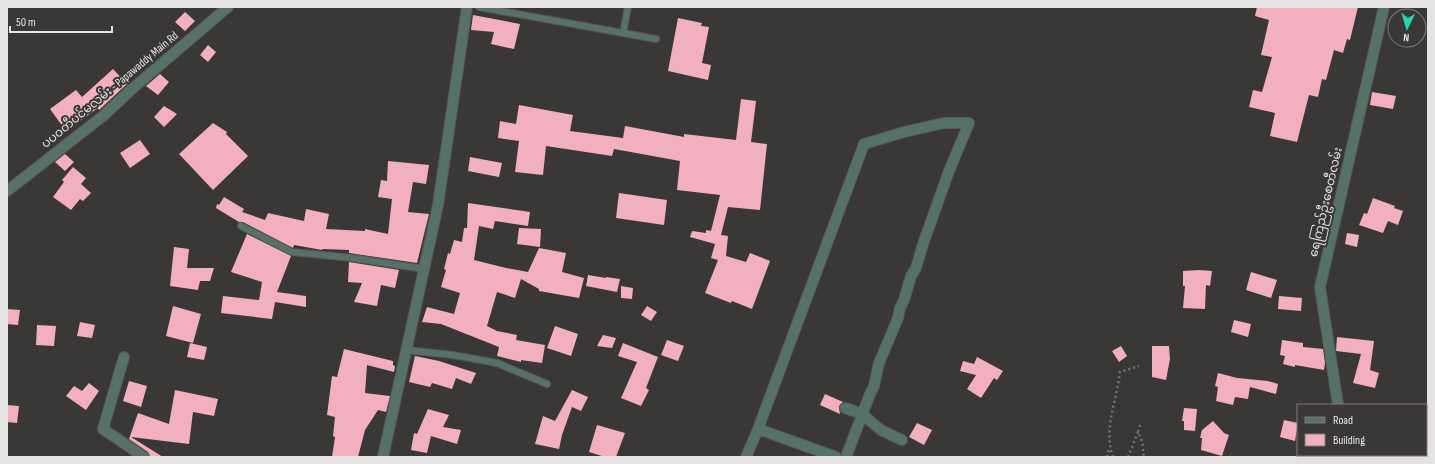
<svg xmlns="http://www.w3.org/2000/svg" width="1435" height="464" font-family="'Sofia Sans Condensed','Noto Sans Myanmar',sans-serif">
  <rect width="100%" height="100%" fill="#3a3737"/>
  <path fill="#f2afbe" d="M1257,7H1358L1350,40L1347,39L1343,53L1334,50L1326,80L1322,79L1318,97L1309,95L1297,142L1270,136L1275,113L1249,107L1253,90L1262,92L1272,57L1261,55L1269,20L1255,16Z
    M185,12L195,21L185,31L175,22Z
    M473,15L520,24L514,49L491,44L494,32L471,30Z
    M678,18L702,23L701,26L709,27L702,63L711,65L708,80L668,71Z
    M208,45L216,52L208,62L200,55Z
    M113,69L127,84L99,110L98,108L66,131L50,109L76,90L82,97Z
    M160,74L169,82L158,95L146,86Z
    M1372,92L1396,96L1393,109L1370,105Z
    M741,99L756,101L751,142L767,144L760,210L728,207L721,235L728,236L726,256L746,262L750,253L770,261L752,309L732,301L731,303L705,293L718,260L711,258L715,244L690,237L692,231L706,233V230L711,231L720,195L677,190L680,161L614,149L612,156L546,146L543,175L515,172L519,141L498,138L500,121L516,124L519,105L573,115L570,131L623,138L625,126L684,137V134L736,140Z
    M164,106L177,114L164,127L154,117Z
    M213,123L227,132L226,134L248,156L213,190L179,154Z
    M140,140L150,154L130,168L120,153Z
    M65,154L74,162L65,171L55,162Z
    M470,157L502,163L499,177L468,171Z
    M388,161L429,165L426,184L413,182L408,212L429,214L417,263L349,253V250L323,249L322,250L294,245L293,248L243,222H239L216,208L217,204L219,205L224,197L244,209L242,212L265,220L268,213L304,221L306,209L329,214L326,229L365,231V229L388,234L392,199L378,197L381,180L387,181Z
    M73,167L86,178L81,184L91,193L83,201L80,199L71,210L53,197L64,182L62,180Z
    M619,193L667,200L664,225L616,218Z
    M1373,198L1395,206L1394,208L1403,211L1398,225L1388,221L1383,233L1359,225L1364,213L1367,214Z
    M468,203L530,212L528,226L495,221L493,229L479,226L474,260L506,268L528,272L539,248L566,253L562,272L584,278L579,298L539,291V289L521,279L515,298L497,292L487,326L497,331L517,335L516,340L545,345L542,363L521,360V362L497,356L499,347L441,324L422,322L427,307L454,314L460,293L441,287L446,270L444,269L448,253L450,254L454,240L462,242L464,228H467Z
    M519,228L541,229L540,247L517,244Z
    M1347,233L1359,235L1357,247L1345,244Z
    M247,234L291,256L277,292L306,296V307L275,302L272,319L221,313L223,296L259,300L262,282L231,272Z
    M174,247L189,249L187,268H214L210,281H200L198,290L170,286Z
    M349,262L399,270L395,288L381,285L377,306L354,302L362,283L348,282Z
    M1199,270L1212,271L1210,286L1206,285L1205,309L1183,308L1185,286H1183V271Z
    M1251,272L1277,280L1271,298L1246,290Z
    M588,275L606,278V277L620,279L617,292L586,286Z
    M621,286L633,288L632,299L621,298Z
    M1279,296L1302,298L1301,311L1278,309Z
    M173,306L201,314L193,343L166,336Z
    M647,306L657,312L651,321L641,315Z
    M7,309L20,310L18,325L7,324Z
    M1234,320L1251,324L1248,337L1231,332Z
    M80,322L95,325L92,338L77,336Z
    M37,325L56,326L54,346L36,345Z
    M555,326L578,334L571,356L547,348Z
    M603,335L616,338L612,348L597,346Z
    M1337,337L1374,341L1370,370L1379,373L1375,388L1353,383L1361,354L1336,351Z
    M667,340L684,346L678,361L661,355Z
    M1282,340L1303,343V347L1323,349L1325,363L1324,370L1295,365V367L1283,364L1285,356L1280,355Z
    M190,343L207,347L204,360L187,357Z
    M623,343L658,357L646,388L649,390L641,406L621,398L637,362L618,356Z
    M1121,346L1127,356L1119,362L1112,351Z
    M1152,346H1169L1170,359L1166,380L1152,377Z
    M344,349L393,361V365L395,366L394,372L367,365L365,393L390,396L386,412L378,410L365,430L358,457H332L335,437L333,436L335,417L327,415L332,376L337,377Z
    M415,356L439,361L476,373L471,384L456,378L452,389L432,383L430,387L409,382Z
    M977,357L1003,371L997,380L994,378L981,398L967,389L976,375L960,371L963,361L974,364Z
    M1218,373L1237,378L1268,381L1278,384L1276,394L1250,387L1248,399L1235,397L1233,405L1216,401L1218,387L1215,386Z
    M129,381L147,386L141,407L123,401Z
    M89,383L99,391L86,410L66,396L74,386L82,391Z
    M175,390L218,399L214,416L193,412L189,444L131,437L163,457H150L148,452L129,439L138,413L169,424Z
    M572,390L588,397L581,411L572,407L562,435L559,449L535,444L543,416L555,421Z
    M825,394L843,402L839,406L840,414L820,405Z
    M7,405L19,406L17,423L7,422Z
    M1184,408L1197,409L1195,431L1184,430V421H1182Z
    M428,409L449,415L443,427L461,430L457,444L431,436L427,453L411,450L414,433L417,434Z
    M1284,420L1298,423L1295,441L1280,437Z
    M1213,421L1224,433L1229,435L1222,456L1201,450L1202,438H1200L1202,430Z
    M917,423L932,430L924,445L909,437Z
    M597,425L625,433L616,457H605L589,452Z"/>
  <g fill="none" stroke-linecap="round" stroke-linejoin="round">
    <g stroke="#595656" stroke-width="8">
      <path id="service" d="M479,7L656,39
        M623,33L628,7
        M241,226L292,252L353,258L424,269
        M406,350L453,355L497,363L547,384"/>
    </g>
    <g stroke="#595656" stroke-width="12">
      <path id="minor" d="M7,191L103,116L133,88L228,7
        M124,357L103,429L144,457
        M1338,405L1320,287L1384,7
        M845,408L862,414L881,430L902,440
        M758,429L836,457
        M1426,442L1428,443
        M1343,455L1344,457
        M383,457L438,205L467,7
        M746,457L758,429L864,144L904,132L944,123H969L949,171L923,244L916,268L911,276L904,300L900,308L898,318L879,363L874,386L870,394L846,457"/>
    </g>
    <path stroke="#747171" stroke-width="2.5" stroke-dasharray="2 3" stroke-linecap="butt" d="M1140,425L1138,432L1142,441L1144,457
      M1107,457L1109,448
      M1113,457C1103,429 1117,400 1120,372L1139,366
      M1128,457L1138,432"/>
    <use href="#service" stroke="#557168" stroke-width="6"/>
    <use href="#minor" stroke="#557168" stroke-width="10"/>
  </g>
  <g text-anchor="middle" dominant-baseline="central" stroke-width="4" stroke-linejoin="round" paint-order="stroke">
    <g font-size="12" fill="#e4e2e2" stroke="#3a3737">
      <text transform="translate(110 90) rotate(-40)">ပပဝတီပင်မလမ်း - Papawaddy Main Rd</text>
      <text transform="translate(1326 202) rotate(-77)">ရေကြည်ဦးစေတီလမ်း</text>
    </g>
  </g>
  <rect width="1435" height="464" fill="none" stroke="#e4e2e2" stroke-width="16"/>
  <rect x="1297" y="404" width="130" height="52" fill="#3a3737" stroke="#7e7b7b"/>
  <rect x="1305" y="417" width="20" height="6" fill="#557168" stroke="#7e7b7b"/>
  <text x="1333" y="424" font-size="12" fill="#e4e2e2">Road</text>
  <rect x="1305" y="434" width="20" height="12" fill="#f2afbe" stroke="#7e7b7b"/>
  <text x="1333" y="444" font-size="12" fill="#e4e2e2">Building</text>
  <g transform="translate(1407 28) rotate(185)"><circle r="19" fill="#3a3737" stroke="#7e7b7b"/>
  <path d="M0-3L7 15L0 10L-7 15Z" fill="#22d5af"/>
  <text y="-6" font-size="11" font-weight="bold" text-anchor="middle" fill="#e4e2e2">N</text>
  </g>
  <path d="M10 26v6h102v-6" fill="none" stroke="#e4e2e2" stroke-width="2"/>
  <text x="16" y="26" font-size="12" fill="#e4e2e2" stroke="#3a3737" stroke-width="3" paint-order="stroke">50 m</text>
</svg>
